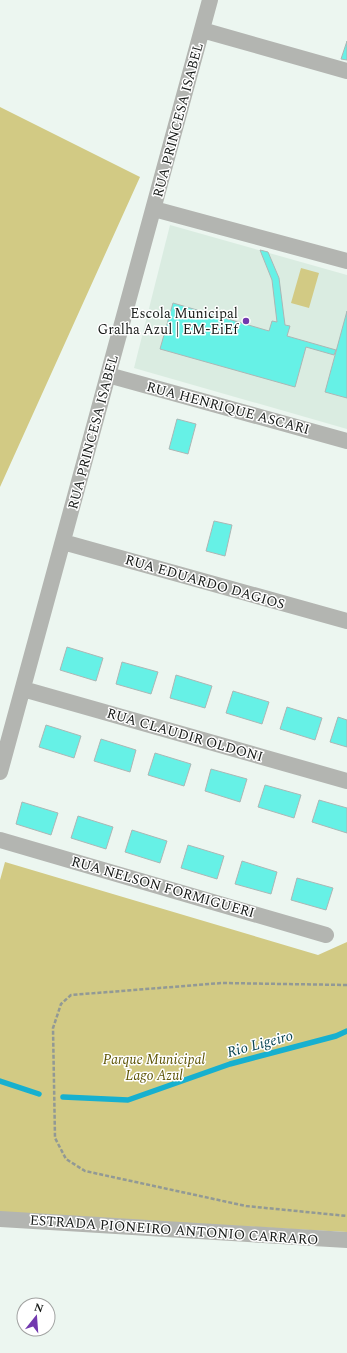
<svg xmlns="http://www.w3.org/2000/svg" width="347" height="1353" font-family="Spectral,serif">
  <rect width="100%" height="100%" fill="#ecf6f0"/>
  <path fill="#daece1" d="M170,225L347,275V429L134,368Z"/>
  <path fill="#d2ca84" d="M0,107L140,177L0,487Z
    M301,268L319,273L309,308L291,303Z
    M5,862L318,955L347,942V1232L0,1213V880Z"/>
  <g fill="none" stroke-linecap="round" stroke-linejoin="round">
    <path stroke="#17b0cf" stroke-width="5.5" d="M0,1081L39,1094
      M63,1097L128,1100L230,1064L336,1036L347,1031"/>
  </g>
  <path fill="#66f1e6" stroke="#abb7b5" d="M347,41V60L341,59Z
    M260,250L268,252L279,278L285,325L290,326L287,336L336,350L334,355L306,347L295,387L160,349L173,303L269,331L272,321L277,322L272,280Z
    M347,311V398L325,392Z
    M177,419L196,424L188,454L169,449Z
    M214,521L232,525L225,556L206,551Z
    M67,647L103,658L96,681L60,670Z
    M122,662L158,672L151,694L116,684Z
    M176,675L212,686L205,708L170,698Z
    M233,691L269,702L262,724L226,713Z
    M287,707L322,718L315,740L280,729Z
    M338,717L347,720V747L330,742Z
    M46,725L81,736L74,758L39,747Z
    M101,739L136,750L130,772L94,761Z
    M155,753L191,764L184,786L148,775Z
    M211,769L247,779L240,802L205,791Z
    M265,785L301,795L294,818L258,807Z
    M319,800L347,808V833L312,822Z
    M22,802L58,813L51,835L16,824Z
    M78,816L113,827L106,849L71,838Z
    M132,830L167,841L160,863L125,852Z
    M188,845L224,856L217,879L181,868Z
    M242,861L277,872L271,894L235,884Z
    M297,878L333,888L326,910L291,900Z"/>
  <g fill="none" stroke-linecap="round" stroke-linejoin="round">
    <path stroke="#929995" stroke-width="2.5" stroke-dasharray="4 2" stroke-linecap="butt" d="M347,985L222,983L71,995L61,1004L53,1028L55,1138L66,1159L85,1171L246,1206L347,1216"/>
    <path stroke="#b3b5b1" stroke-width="16" d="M202,30L347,71
      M154,209L347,261
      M108,375L347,441
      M63,542L347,621
      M23,689L347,781
      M0,772L210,0
      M0,840L326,935
      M0,1219L347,1240"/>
  </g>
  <circle fill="#7239af" stroke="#fff" stroke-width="1.5" cx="246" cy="321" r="4"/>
  <g text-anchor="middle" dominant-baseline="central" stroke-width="3" stroke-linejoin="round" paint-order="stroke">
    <g font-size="14" fill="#161917" stroke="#fff">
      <text transform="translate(178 120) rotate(-75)">RUA PRINCESA ISABEL</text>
      <text transform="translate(228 408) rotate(15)">RUA HENRIQUE ASCARI</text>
      <text transform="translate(93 432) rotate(-75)">RUA PRINCESA ISABEL</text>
      <text transform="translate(205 582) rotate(16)">RUA EDUARDO DAGIOS</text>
      <text transform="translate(185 735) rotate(16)">RUA CLAUDIR OLDONI</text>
      <text transform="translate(163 887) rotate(16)">RUA NELSON FORMIGUERI</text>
      <text transform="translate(174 1230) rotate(4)">ESTRADA PIONEIRO ANTONIO CARRARO</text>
    </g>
    <g font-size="14" fill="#161917" stroke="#fff" text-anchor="end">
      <text x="238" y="313">Escola Municipal<tspan x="238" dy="16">Gralha Azul | EM-EiEf</tspan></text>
    </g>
    <g font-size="14" font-style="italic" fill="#5d5404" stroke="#fff">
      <text x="154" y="1059">Parque Municipal<tspan x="154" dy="16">Lago Azul</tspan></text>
    </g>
    <g font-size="15" font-style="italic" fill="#094552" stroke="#fff">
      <text transform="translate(260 1044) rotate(-15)">Rio Ligeiro</text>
    </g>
  </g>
  <g transform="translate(36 1317) rotate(17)"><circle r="19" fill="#ffffff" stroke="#a2a3a2"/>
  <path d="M0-3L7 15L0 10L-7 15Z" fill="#7239af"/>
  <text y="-6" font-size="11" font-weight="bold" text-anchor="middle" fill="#161917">N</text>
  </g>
</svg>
